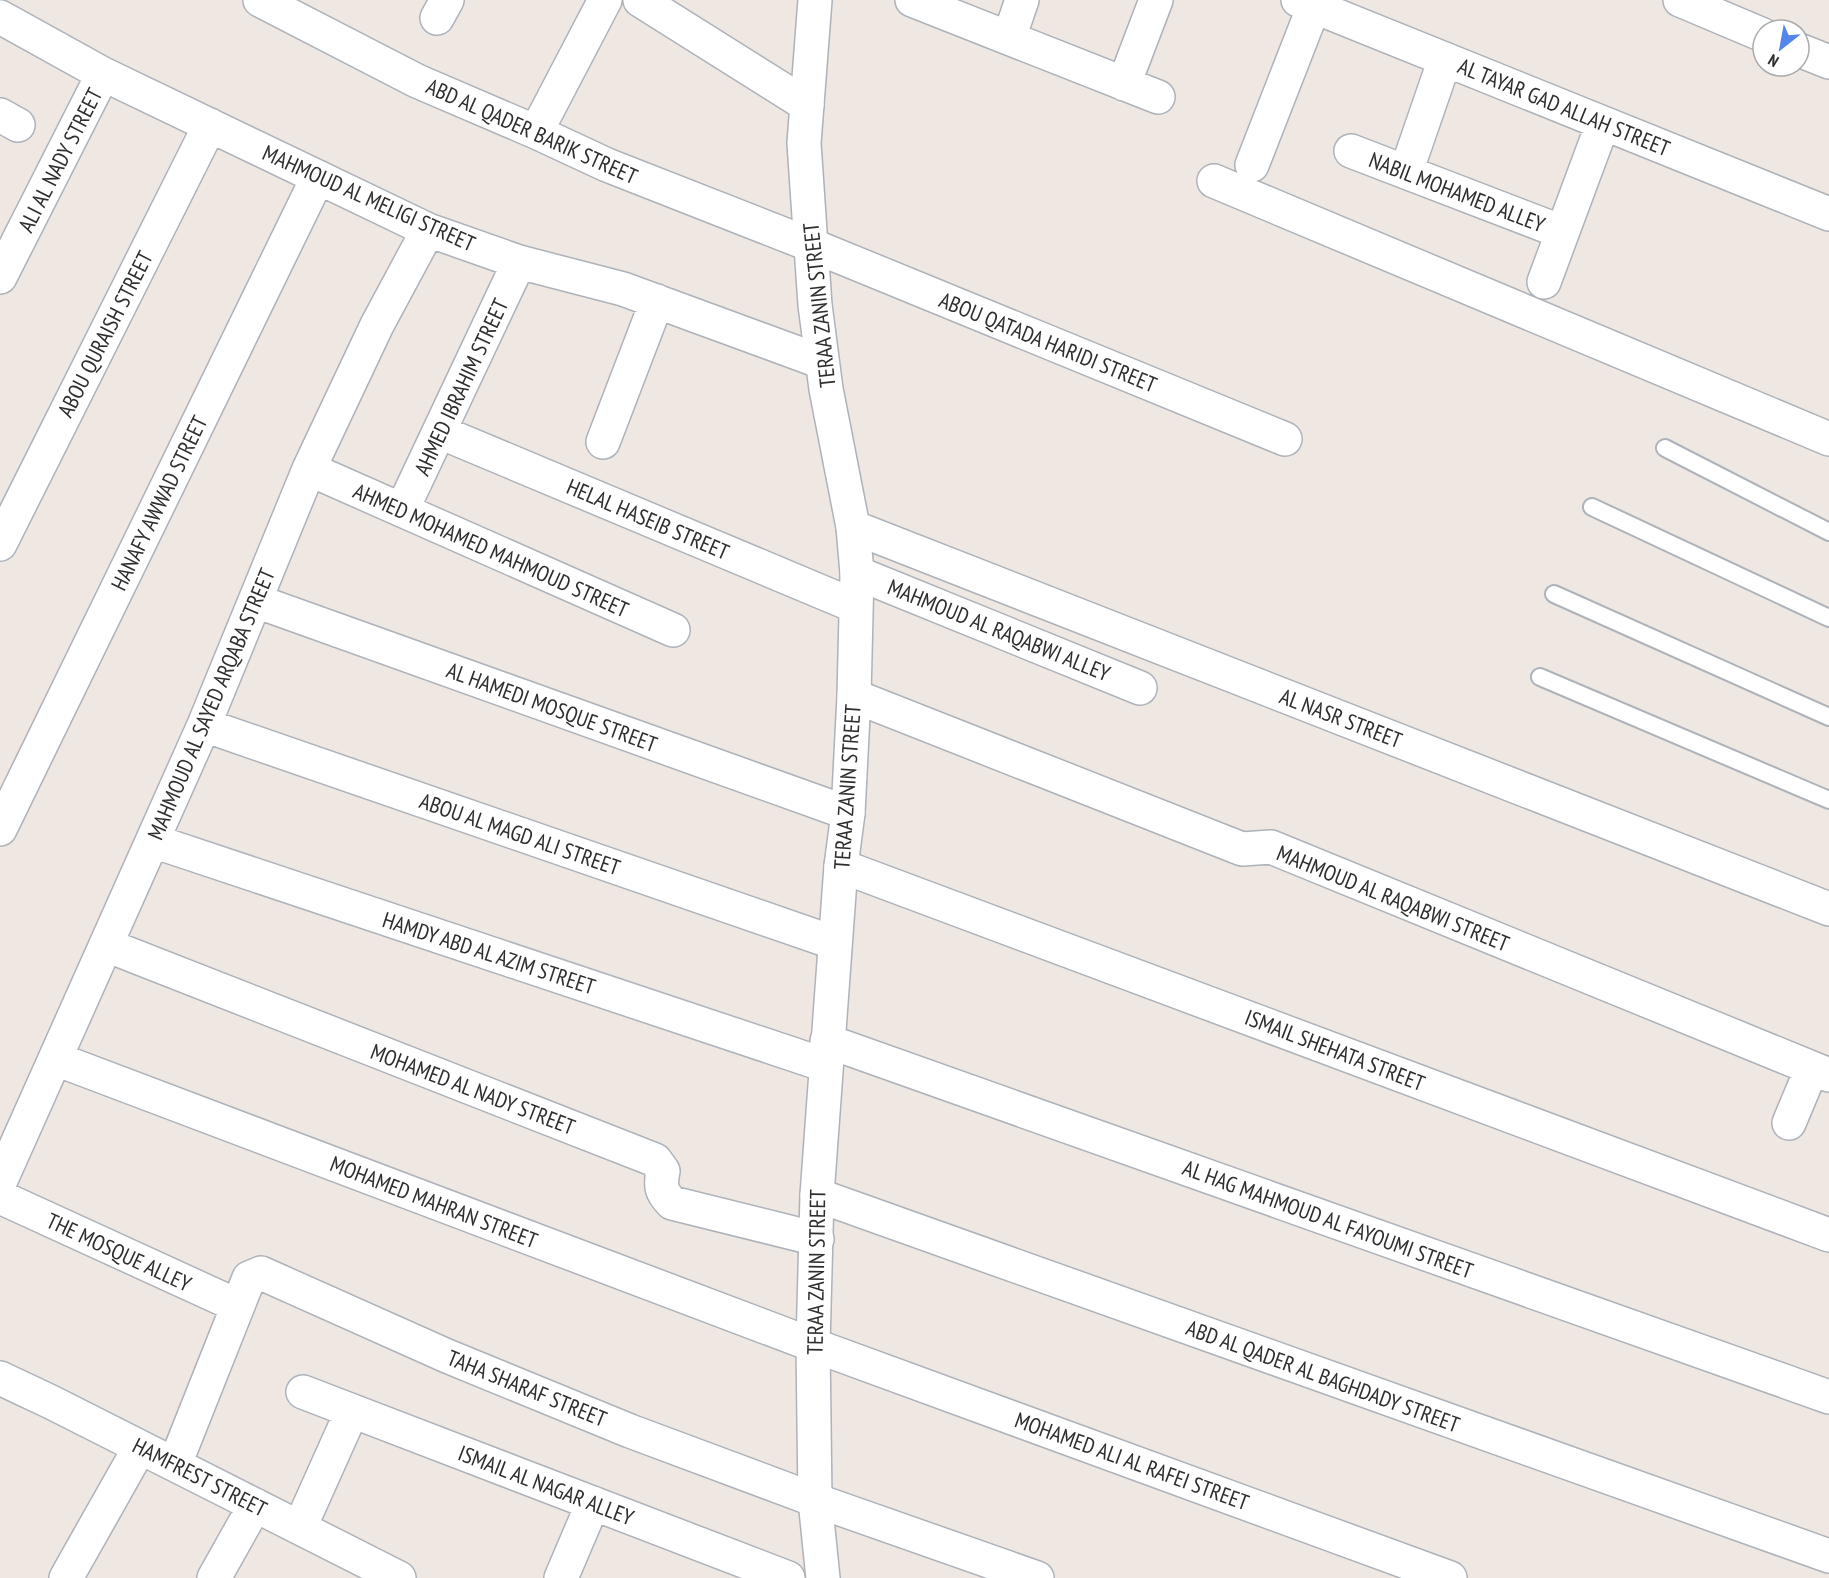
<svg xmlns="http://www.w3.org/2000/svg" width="1829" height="1578" font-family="'PT Sans Narrow',sans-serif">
  <rect width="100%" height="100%" fill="#eee7e2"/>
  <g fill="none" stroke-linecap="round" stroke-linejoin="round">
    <g stroke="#aeb2b9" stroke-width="20">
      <path id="lane" d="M1665,448L1829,532
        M1592,507L1829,618
        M1554,594L1829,717
        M1540,677L1829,800"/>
    </g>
    <g stroke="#aeb2b9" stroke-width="36">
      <path id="street" d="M260,0L417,81L536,132L607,165L811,245L1285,439
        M640,0L807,105
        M912,0L1158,97
        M1298,0L1829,214
        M1680,0L1763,35
        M0,17L103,74L428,230L519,262L623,289L822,362
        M437,18L447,0
        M1009,38L1022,0
        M1799,50L1829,62
        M1124,84L1156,0
        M0,115L18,125
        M536,132L605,0
        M1351,151L1562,232
        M1252,165L1314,6
        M1406,172L1445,59
        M1214,181L1829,439
        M0,277L103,74
        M1544,282L1603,123
        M440,432L855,606
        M603,442L657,301
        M309,469L673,630
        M402,510L519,262
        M853,527L1829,909
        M0,544L210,125
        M857,573L1140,688
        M256,601L848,813
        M854,696L1242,849L1271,847L1829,1075
        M204,725L835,943
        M0,829L318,177
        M153,841L825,1065
        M841,866L1829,1235
        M106,945L655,1160L663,1171C660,1186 661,1192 672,1203L817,1239
        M827,1041L1829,1397
        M56,1059L813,1345L1450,1578
        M1789,1123L1812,1068
        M0,1182L204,725L309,469L377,325L428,230
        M817,1195L1829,1556
        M0,1197L238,1306
        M0,1378L51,1402L399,1578
        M303,1392L788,1578
        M175,1464L249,1278L261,1273L447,1356L630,1431L815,1500L1037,1578
        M300,1527L352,1411
        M66,1578L140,1447
        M214,1578L255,1505
        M561,1578L593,1503"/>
    </g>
    <g stroke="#aeb2b9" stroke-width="36">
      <path id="secondary" d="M815,0L804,143L815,305L826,389L853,527L857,573L854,696L848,813L841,866L817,1195L813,1345L815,1500L823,1578"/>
    </g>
    <use href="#lane" stroke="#fff" stroke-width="16"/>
    <use href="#street" stroke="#fff" stroke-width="33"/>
    <use href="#secondary" stroke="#fff" stroke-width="33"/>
  </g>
  <g text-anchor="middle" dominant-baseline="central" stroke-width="5" stroke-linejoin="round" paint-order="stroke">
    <g font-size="22" fill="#2e2e2e" stroke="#fff">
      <text transform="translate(1564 107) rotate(22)">AL TAYAR GAD ALLAH STREET</text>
      <text transform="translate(532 131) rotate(24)">ABD AL QADER BARIK STREET</text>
      <text transform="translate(60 160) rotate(-63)">ALI AL NADY STREET</text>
      <text transform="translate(1457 192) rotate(21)">NABIL MOHAMED ALLEY</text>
      <text transform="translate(369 198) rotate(24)">MAHMOUD AL MELIGI STREET</text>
      <text transform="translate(819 305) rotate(-96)">TERAA ZANIN STREET</text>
      <text transform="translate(105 334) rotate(-63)">ABOU QURAISH STREET</text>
      <text transform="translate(1048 342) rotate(22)">ABOU QATADA HARIDI STREET</text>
      <text transform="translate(461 387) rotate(-65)">AHMED IBRAHIM STREET</text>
      <text transform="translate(159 503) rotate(-64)">HANAFY AWWAD STREET</text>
      <text transform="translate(648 519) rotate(23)">HELAL HASEIB STREET</text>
      <text transform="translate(491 550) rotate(24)">AHMED MOHAMED MAHMOUD STREET</text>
      <text transform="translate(999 630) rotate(22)">MAHMOUD AL RAQABWI ALLEY</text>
      <text transform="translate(211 704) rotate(-67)">MAHMOUD AL SAYED ARQABA STREET</text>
      <text transform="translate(552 707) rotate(20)">AL HAMEDI MOSQUE STREET</text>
      <text transform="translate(1341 718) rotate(21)">AL NASR STREET</text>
      <text transform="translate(847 787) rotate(-86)">TERAA ZANIN STREET</text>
      <text transform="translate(520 834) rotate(19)">ABOU AL MAGD ALI STREET</text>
      <text transform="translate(1393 898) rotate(22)">MAHMOUD AL RAQABWI STREET</text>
      <text transform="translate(489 953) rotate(18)">HAMDY ABD AL AZIM STREET</text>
      <text transform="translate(1335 1050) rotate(21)">ISMAIL SHEHATA STREET</text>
      <text transform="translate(473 1089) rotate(21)">MOHAMED AL NADY STREET</text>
      <text transform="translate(434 1202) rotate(21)">MOHAMED MAHRAN STREET</text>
      <text transform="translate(1328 1219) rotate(20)">AL HAG MAHMOUD AL FAYOUMI STREET</text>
      <text transform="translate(119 1252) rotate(25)">THE MOSQUE ALLEY</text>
      <text transform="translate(816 1272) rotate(-89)">TERAA ZANIN STREET</text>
      <text transform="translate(1323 1376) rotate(20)">ABD AL QADER AL BAGHDADY STREET</text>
      <text transform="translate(527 1388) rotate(22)">TAHA SHARAF STREET</text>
      <text transform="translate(1132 1461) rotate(20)">MOHAMED ALI AL RAFEI STREET</text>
      <text transform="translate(200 1477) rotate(27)">HAMFREST STREET</text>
      <text transform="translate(546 1485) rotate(21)">ISMAIL AL NAGAR ALLEY</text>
    </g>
  </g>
  <g transform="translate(1781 48) rotate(211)"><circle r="28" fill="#ffffff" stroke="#ababab" stroke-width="1.5"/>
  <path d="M0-4.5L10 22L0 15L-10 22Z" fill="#5286eb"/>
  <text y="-9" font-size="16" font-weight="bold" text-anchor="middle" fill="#2e2e2e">N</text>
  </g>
</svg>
